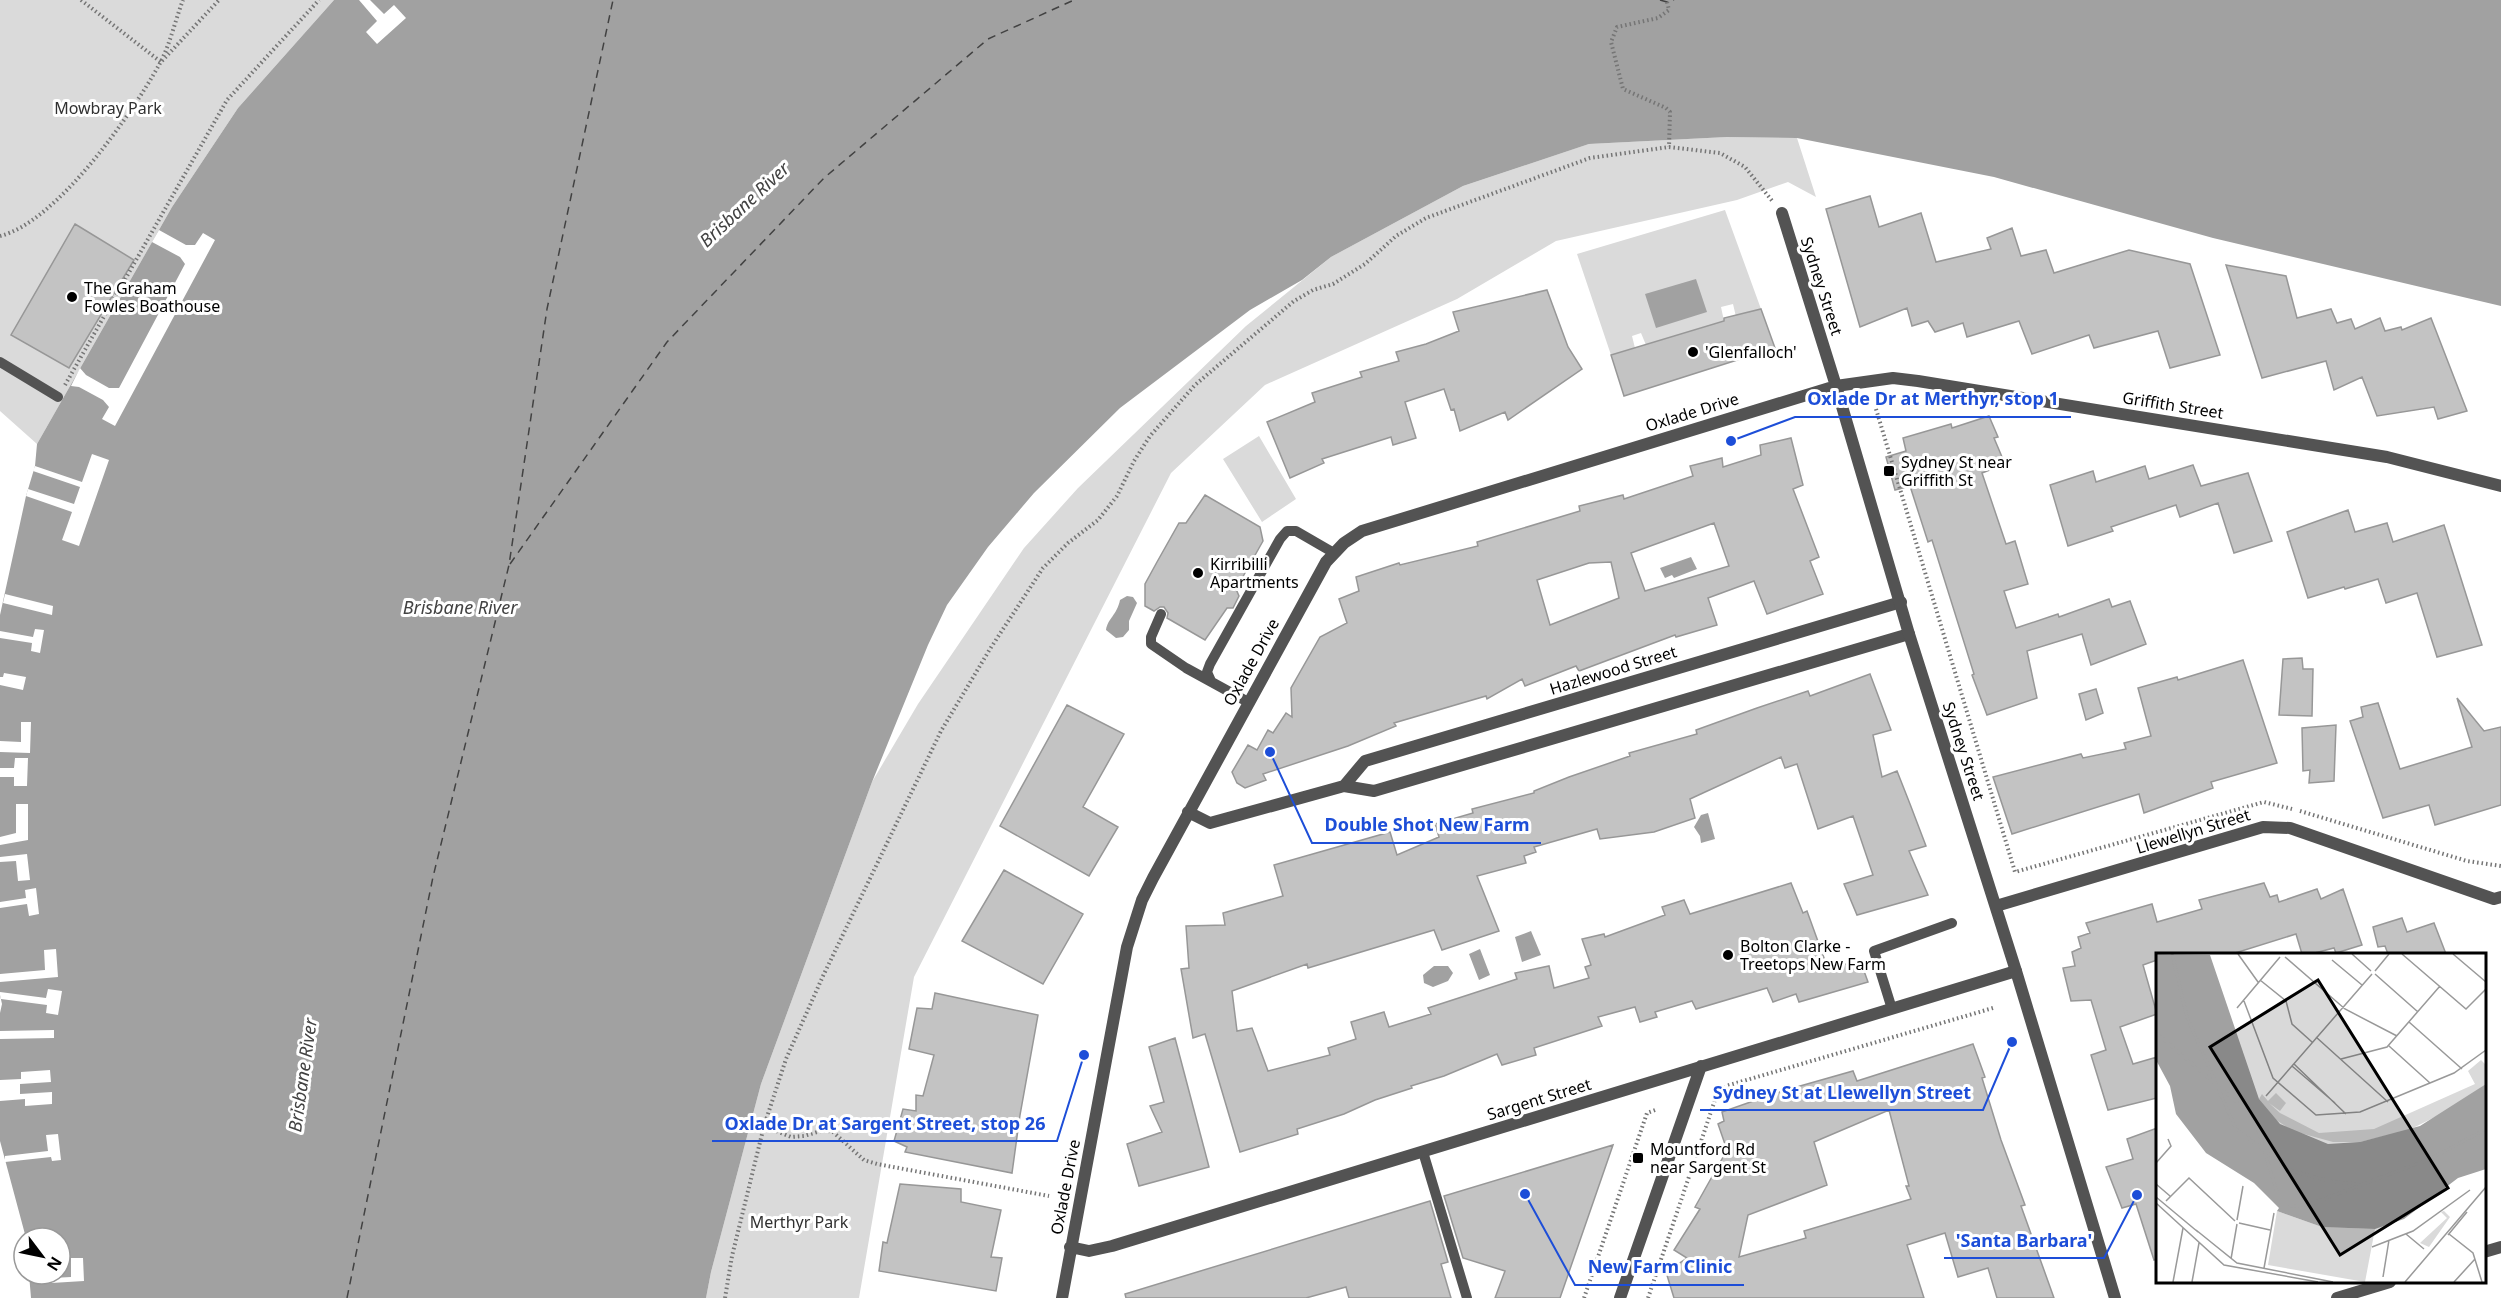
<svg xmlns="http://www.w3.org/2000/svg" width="2501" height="1298" font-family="'Noto Sans',sans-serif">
  <rect width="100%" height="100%" fill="#fff"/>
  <path fill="#dadada" d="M0,0H334L238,108L172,207L37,444L0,411Z
    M1727,137L1797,138L1816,197L1788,182L1737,200L1556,241L1457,299L1265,385L1171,473L914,977L859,1298H706L711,1272L761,1084L872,782L918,704L1024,548L1078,488L1246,326L1331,257L1463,186L1589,144Z
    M1725,210L1761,309L1749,312L1737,321L1733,304L1721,307L1724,321L1646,345L1641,333L1632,336L1635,348L1611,355L1577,254Z
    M1259,436L1296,499L1262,522L1223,459Z"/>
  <path fill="#a1a1a1" d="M334,0H2501V306L2213,238L1994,177L1797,138L1727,137L1589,144L1463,186L1331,257L1302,280L1250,310L1120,408L1034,493L988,547L947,605L928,645L872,782L761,1084L711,1272L706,1298H31L29,1274H60V1238H26L0,1141V1013L2,1004L0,995V615L26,496L35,466L37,444L172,207L238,108Z
    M1696,279L1707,312L1656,328L1645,294Z
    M1691,557L1697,569L1674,578L1672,575L1665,578L1660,568Z
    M1127,596L1133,597L1137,603L1129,621V630L1123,637L1116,638L1106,630C1108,618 1117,615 1120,600Z
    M1708,813L1715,839L1701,843L1700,836L1694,827L1701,815Z
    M1531,931L1541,955L1522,962L1515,937Z
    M1480,949L1490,975L1479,980L1469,954Z
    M1434,966H1448L1453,973L1448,981L1433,987L1424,983L1423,975Z"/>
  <path fill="#fff" d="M359,0H370L384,14L394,5L406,18L377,44L366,32L377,21Z
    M159,230L186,245H195L203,233L215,240L115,426L102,419L109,407L103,400L79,387L71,386L80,368L86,375L109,388H119L185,264L180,257L152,242Z
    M92,454L109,460L79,546L62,540L72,512L26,496L28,489L74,504L80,487L33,471L35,466L82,482Z
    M5,594L53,606L52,615L3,603Z
    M35,629L44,630L40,653L31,651L32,643L0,638V631L33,637Z
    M4,673L26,677L23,690L0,685V677H3Z
    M21,722H31L30,753L0,752V741L21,742Z
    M15,758H28L27,786H14V777H0V768H14Z
    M16,804H28V840L0,845V837L16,833Z
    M27,854L30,880L18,881L16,861L0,862V857Z
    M36,888L39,914L29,916L27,904L0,908V902L26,898L25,890Z
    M56,949L58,977L0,982V974L45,970L44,950Z
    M48,989L62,991L58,1015L46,1013L47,1005L1,999L0,995V992L46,998Z
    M54,1030V1038L0,1039V1031Z
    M50,1070L51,1082L20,1084V1094L52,1092V1104L25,1106V1099L0,1101V1080L21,1079V1072Z
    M58,1134L61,1160L52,1161L51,1157L5,1162V1156L48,1151L46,1135Z
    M71,1258H83L84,1281L35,1284L34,1279L71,1277Z"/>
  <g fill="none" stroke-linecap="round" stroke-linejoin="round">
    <path stroke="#424242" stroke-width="1.5" stroke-dasharray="8 6" stroke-linecap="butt" d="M1660,0L1667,2L1674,0
      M510,564L667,342L824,178L988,39L1074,0
      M347,1298L433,877L509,565L547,309L613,0"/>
  </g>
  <path fill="#c3c3c3" stroke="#979797" stroke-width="1.5" fill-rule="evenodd" d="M1870,196L1879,227L1921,213L1936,262L1991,249L1987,238L2012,228L2021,256L2046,250L2054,273L2129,250L2190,264L2220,355L2170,368L2158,331L2094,348L2089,335L2032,354L2019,321L1967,337L1963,323L1935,332L1928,321L1912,326L1907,308L1860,327L1826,209Z
    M75,224L134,260L69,368L11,335Z
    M2226,265L2286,276L2297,318L2331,309L2337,323L2351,319L2355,329L2380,318L2385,331L2401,327L2402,330L2431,318L2467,411L2438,419L2434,407L2377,416L2362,377L2334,390L2326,361L2262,378Z
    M1547,290L1568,347L1582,369L1508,420L1505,412L1460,431L1454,409L1451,410L1444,389L1405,402L1416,438L1393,445L1391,437L1322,459L1324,463L1290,478L1267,422L1315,402L1312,393L1362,377L1360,372L1399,361L1396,352L1426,344L1459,331L1453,312Z
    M1761,309L1775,348L1624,396L1611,355L1724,321V318Z
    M1989,416L1998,437L1994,438L2005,464L1982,473L2006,544L2015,541L2028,584L2004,591L2016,628L2058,614L2059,617L2109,599L2112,607L2130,601L2146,644L2091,665L2082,634L2027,651L2037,698L1987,715L1972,675L1974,674L1932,540L1928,542L1910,486L1895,490L1886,457L1906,451L1903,438L1951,424L1952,428Z
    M1791,438L1803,485L1793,489L1819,557L1810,561L1823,594L1767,614L1754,581L1708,598L1717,625L1676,637L1675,635L1579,671L1576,666L1525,686L1522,679L1487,699L1486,696L1394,723L1396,726L1348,746L1263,774L1266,780L1245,788L1237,783L1232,772L1248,745L1257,750L1268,730L1273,733L1286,713L1292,717L1291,688L1320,637L1347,623L1339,599L1359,591L1356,577L1399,563L1400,565L1478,546L1477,542L1580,511L1579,506L1623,495L1624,499L1693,476L1690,466L1722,458L1723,467L1761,455L1760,445ZM1714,523L1729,566L1645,591L1631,553ZM1611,562L1619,598L1550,625L1537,580L1589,563Z
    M2193,465L2201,486L2248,473L2272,541L2234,553L2218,503L2180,517L2176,505L2111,527L2113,531L2068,546L2050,485L2093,471L2096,482L2145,466L2149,479Z
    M1205,495L1260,527L1263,541L1236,589L1239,596L1233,608H1227L1205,640L1167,618L1168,613L1164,607H1160L1154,611L1145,606V584L1157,562L1179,523H1186Z
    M2348,510L2355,532L2387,523L2393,542L2444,525L2482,645L2437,657L2417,593L2386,603L2378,579L2345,589L2344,587L2308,598L2287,532Z
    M2302,658L2303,669H2313L2312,716L2279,715L2283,659Z
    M2243,660L2277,763L2211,782L2213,788L2144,813L2139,794L2012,834L1993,777L2081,754L2083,758L2126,749L2124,743L2151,736L2138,688L2177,677L2178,680Z
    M1870,674L1891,730L1873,735L1882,777L1897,771L1910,804L1926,846L1909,851L1928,895L1857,915L1844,884L1873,875L1853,816L1818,829L1797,764L1785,768L1781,757L1690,799L1695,818L1654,832L1600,839L1597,829L1534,847L1536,852L1524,856L1526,863L1477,876L1499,931L1442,950L1434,930L1308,968L1307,964L1232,991L1237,1031L1252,1028L1268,1071L1330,1055L1328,1048L1356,1039L1351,1022L1384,1012L1389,1027L1431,1014L1428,1008L1517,979L1515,973L1549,966L1554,988L1589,978L1585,967L1591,965L1582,939L1604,934L1605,937L1665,915L1662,907L1684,900L1690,914L1791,883L1803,913L1807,911L1828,969L1860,960L1868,982L1799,1002L1796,994L1773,1002L1767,988L1696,1009L1692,1001L1655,1012L1657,1017L1640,1022L1635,1007L1598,1017L1602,1026L1534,1048L1536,1055L1502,1065L1497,1054L1444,1076L1411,1086L1412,1088L1375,1100L1344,1114L1297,1129L1298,1134L1240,1152L1205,1034L1193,1038L1181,969L1189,968L1186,926L1225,925L1223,913L1283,896L1274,865L1390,832L1397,855L1439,837L1435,824L1473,813L1472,809L1534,793V791L1569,777L1630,756L1629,753L1697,734L1696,730L1757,708L1808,691L1810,696Z
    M2096,689L2103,713L2086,720L2079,694Z
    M2457,698L2484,731L2501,727V805L2435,825L2429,805L2383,818L2350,721L2363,717L2361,707L2378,703L2400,769L2472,747Z
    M1067,705L1124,734L1083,807L1118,827L1089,876L1000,826Z
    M2336,725L2334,781L2309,783L2310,770L2303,771L2302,728Z
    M1004,870L1083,914L1043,984L962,941Z
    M2264,883L2270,897L2277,895L2279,902L2317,889L2321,899L2343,889L2362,945L2336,953L2334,948L2311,954H2302L2296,934L2232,954H2157V960L2143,965L2157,1014L2120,1027L2133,1064L2157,1057V1098L2108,1110L2091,1055L2106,1050L2091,1000L2071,1001L2063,968L2075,966L2072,952L2081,948L2078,937L2090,933L2086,923L2152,904L2157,922L2202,909L2199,900Z
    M2402,918L2407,932L2434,923L2446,954H2388L2385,946L2378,947L2373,927Z
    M935,993L1038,1015L1020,1115L1012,1173L905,1152L907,1147L894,1141L903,1109L916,1111V1095L923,1096L934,1055L909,1049L917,1008L932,1009Z
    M1175,1038L1209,1167L1139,1186L1127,1144L1162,1132L1150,1106L1164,1102L1149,1047Z
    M1973,1044L1985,1077L1982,1078L2001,1140L2025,1205L2021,1206L2054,1298H1997L1988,1268L1958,1277L1945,1233L1907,1245L1924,1298H1674L1666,1272L1687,1258L1674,1250L1700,1209L1695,1207L1727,1150L1718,1124L1724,1121L1722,1112L1779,1092L1853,1071L1857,1081ZM1889,1110L1909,1186H1906L1911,1199L1804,1231L1806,1238L1739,1257L1748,1215L1827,1185L1814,1142Z
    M2157,1128V1259L2154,1260L2136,1204L2122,1208L2106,1167L2133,1159L2127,1139Z
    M1613,1145L1560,1298H1495L1505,1271L1463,1258L1444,1196Z
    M900,1184L961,1189V1202L1001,1210L991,1257L1002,1258L996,1291L879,1271L883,1242L887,1243Z
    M1430,1201L1448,1262L1441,1264L1451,1298H1349L1346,1287L1306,1298H1126L1125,1294Z"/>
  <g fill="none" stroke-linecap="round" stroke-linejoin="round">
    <path stroke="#757575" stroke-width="4" stroke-dasharray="1.5 3" stroke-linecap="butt" d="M81,0L161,62
      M1667,2L1669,10L1658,18L1617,27L1611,42L1623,89L1666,108L1670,112L1669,147
      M162,61L219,0
      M0,236C57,222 131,115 159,65C170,45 175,21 183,0
      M65,385L227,100L319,0
      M1876,409L2015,872L2264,802L2292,809
      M2300,811L2467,861L2501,866
      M764,1126L791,1137L804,1136L824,1130L833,1132L864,1160L877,1164L1049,1196
      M725,1298L732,1256L764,1126L786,1059L823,976L941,731L990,649L1043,568L1068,543L1098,520L1117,496L1134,461L1150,436L1195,385L1294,301L1313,290L1333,284L1365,264L1396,236L1426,218L1590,158L1669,147L1720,153L1745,167L1773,202
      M1584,1298L1647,1113L1655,1110
      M1648,1298L1717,1094L1726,1086L1993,1008"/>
    <path stroke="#535353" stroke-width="10" d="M0,362L58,397
      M1161,614L1151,637V644L1186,668L1248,702
      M1211,681L1207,672L1210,664L1280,539L1287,531H1296L1334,553
      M1892,1009L1874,951L1952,923
      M1423,1152L1467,1298"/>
    <path stroke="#535353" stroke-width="12" d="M1344,786L1365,761L1901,602
      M1188,812L1210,823L1344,786L1374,791L1909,634
      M1996,906L2263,827L2290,828L2494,899L2501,897
      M1070,1247L1089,1251L1112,1246L2016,971
      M2484,1252L2501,1247
      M1062,1298L1127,947L1142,900L1153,878L1326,562L1344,543L1362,531L1836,386L1782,213
      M1620,1298L1701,1066
      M2337,1298L2390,1282"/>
    <path stroke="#535353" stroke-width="12" d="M2115,1298L2016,971L1909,634L1836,386L1893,378L1918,381L2387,457L2501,486"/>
  </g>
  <g fill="#000" stroke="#fff" stroke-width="2">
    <circle cx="72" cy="297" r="6"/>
    <circle cx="1693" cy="352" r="6"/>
    <rect x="1883" y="465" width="12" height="12" rx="3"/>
    <circle cx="1198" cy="573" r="6"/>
    <circle cx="1728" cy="955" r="6"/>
    <rect x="1632" y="1152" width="12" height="12" rx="3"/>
  </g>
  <g text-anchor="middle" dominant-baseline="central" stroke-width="6" stroke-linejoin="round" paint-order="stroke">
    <g font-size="16" fill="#313131" stroke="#fff">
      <text x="108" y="108">Mowbray Park</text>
      <text x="799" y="1222">Merthyr Park</text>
    </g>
    <g font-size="16" fill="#000" stroke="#fff">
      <text transform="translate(1822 286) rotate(72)">Sydney Street</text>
      <text transform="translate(2173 405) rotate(9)">Griffith Street</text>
      <text transform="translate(1692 412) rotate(-17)">Oxlade Drive</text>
      <text transform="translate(1251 662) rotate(-61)">Oxlade Drive</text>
      <text transform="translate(1613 670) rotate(-17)">Hazlewood Street</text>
      <text transform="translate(1964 751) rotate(72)">Sydney Street</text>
      <text transform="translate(2193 831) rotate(-17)">Llewellyn Street</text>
      <text transform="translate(1539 1099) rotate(-17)">Sargent Street</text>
      <text transform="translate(1065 1187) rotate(-79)">Oxlade Drive</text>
    </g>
    <g font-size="16" fill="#000" stroke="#fff" text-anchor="start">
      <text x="84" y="288">The Graham<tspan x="84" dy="18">Fowles Boathouse</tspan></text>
      <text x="1705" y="352">'Glenfalloch'</text>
      <text x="1901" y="462">Sydney St near<tspan x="1901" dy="18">Griffith St</tspan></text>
      <text x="1210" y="564">Kirribilli<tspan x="1210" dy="18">Apartments</tspan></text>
      <text x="1740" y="946">Bolton Clarke -<tspan x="1740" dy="18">Treetops New Farm</tspan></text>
      <text x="1650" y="1149">Mountford Rd<tspan x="1650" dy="18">near Sargent St</tspan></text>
    </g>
    <g font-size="18" font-style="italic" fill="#424242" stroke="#fff">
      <text transform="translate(744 204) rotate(-43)">Brisbane River</text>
      <text x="460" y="607">Brisbane River</text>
      <text transform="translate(302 1075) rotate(-82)">Brisbane River</text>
    </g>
  </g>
  <g transform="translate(2156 953)">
    <rect width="330" height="330" fill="#fff"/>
    <path d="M325,107L330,112V131L297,155L253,177L204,189H177L137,178L114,163L103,146L106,141L112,148L120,140L130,150L124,158L113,150L124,160L163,180L218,176L319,131L312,118ZM121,258L166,274L219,276L209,329L112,312ZM288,258L294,264L273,294L264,290L291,265L285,259Z" fill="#dadada"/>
    <path d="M0,1L54,2L103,146L124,171L172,191L204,189L264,173L330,131V216L302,225L248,266L219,276L166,274L121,258L123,255L98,230L50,200L20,161L14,133L0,107Z" fill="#a1a1a1"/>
    <path fill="none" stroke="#a1a1a1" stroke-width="3" d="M16,1L31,64L80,176L136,218L178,229L203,231M0,80L98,164L121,239L135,253L152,252L274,206L330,176"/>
    <path fill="none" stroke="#999" stroke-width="1.5" d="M82,1L102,29M196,1L215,18M246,1L310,56L330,36M297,1L330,29M129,4L189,56L241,83M176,7L206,32M219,18L233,1M219,21L262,59M104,27L130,48L136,71L156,89M88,48L117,125L160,162L204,159L298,120L330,97M81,55L124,4M253,69L306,116M160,84L232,149M233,93L274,130M185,106L231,94L284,33M138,111L190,161M136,113L179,150M110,143L216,21M0,210L15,193L12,186M0,231L14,243M0,244L42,279M10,248L33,225L79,268M0,250L68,312L162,329M81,267L87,233M83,270L114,277M40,277L81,310L177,329M250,281L268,296M293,281L317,300L326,329M292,282L311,259M216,294L257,278L314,237M75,306L81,271M108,315L118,260M227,324L233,287M17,329L27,275M36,329L43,290M249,329L330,234M298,329L319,306"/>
    <path fill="#000" fill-opacity="0.15" stroke="#000" stroke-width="3" d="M162,27L292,235L184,302L54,94Z"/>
    <rect width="330" height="330" fill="none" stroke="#000" stroke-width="3"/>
  </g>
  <path fill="none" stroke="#1d4ed8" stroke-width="2" d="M1731 441L1795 417H2071M1270 752L1312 843H1541M2012 1042L1983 1110H1700M1084 1055L1057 1141H712M2137 1195L2104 1258H1944M1525 1194L1575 1285H1744"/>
  <g fill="#1d4ed8" stroke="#fff" stroke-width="2">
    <circle cx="1731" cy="441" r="6"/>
    <circle cx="1270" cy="752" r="6"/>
    <circle cx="2012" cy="1042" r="6"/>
    <circle cx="1084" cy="1055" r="6"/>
    <circle cx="2137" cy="1195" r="6"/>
    <circle cx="1525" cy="1194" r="6"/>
  </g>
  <g font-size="18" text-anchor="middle" font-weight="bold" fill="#1d4ed8" stroke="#fff" stroke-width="6" stroke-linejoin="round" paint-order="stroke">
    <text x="1933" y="405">Oxlade Dr at Merthyr, stop 1</text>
    <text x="1427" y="831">Double Shot New Farm</text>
    <text x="1842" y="1099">Sydney St at Llewellyn Street</text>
    <text x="885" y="1130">Oxlade Dr at Sargent Street, stop 26</text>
    <text x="2024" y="1247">'Santa Barbara'</text>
    <text x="1660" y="1273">New Farm Clinic</text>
  </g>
  <g transform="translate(42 1256) rotate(122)"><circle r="28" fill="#ffffff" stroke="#999999" stroke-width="1.5"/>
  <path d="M0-4.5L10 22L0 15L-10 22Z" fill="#000000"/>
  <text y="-9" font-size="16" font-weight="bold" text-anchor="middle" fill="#000000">N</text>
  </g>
</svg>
